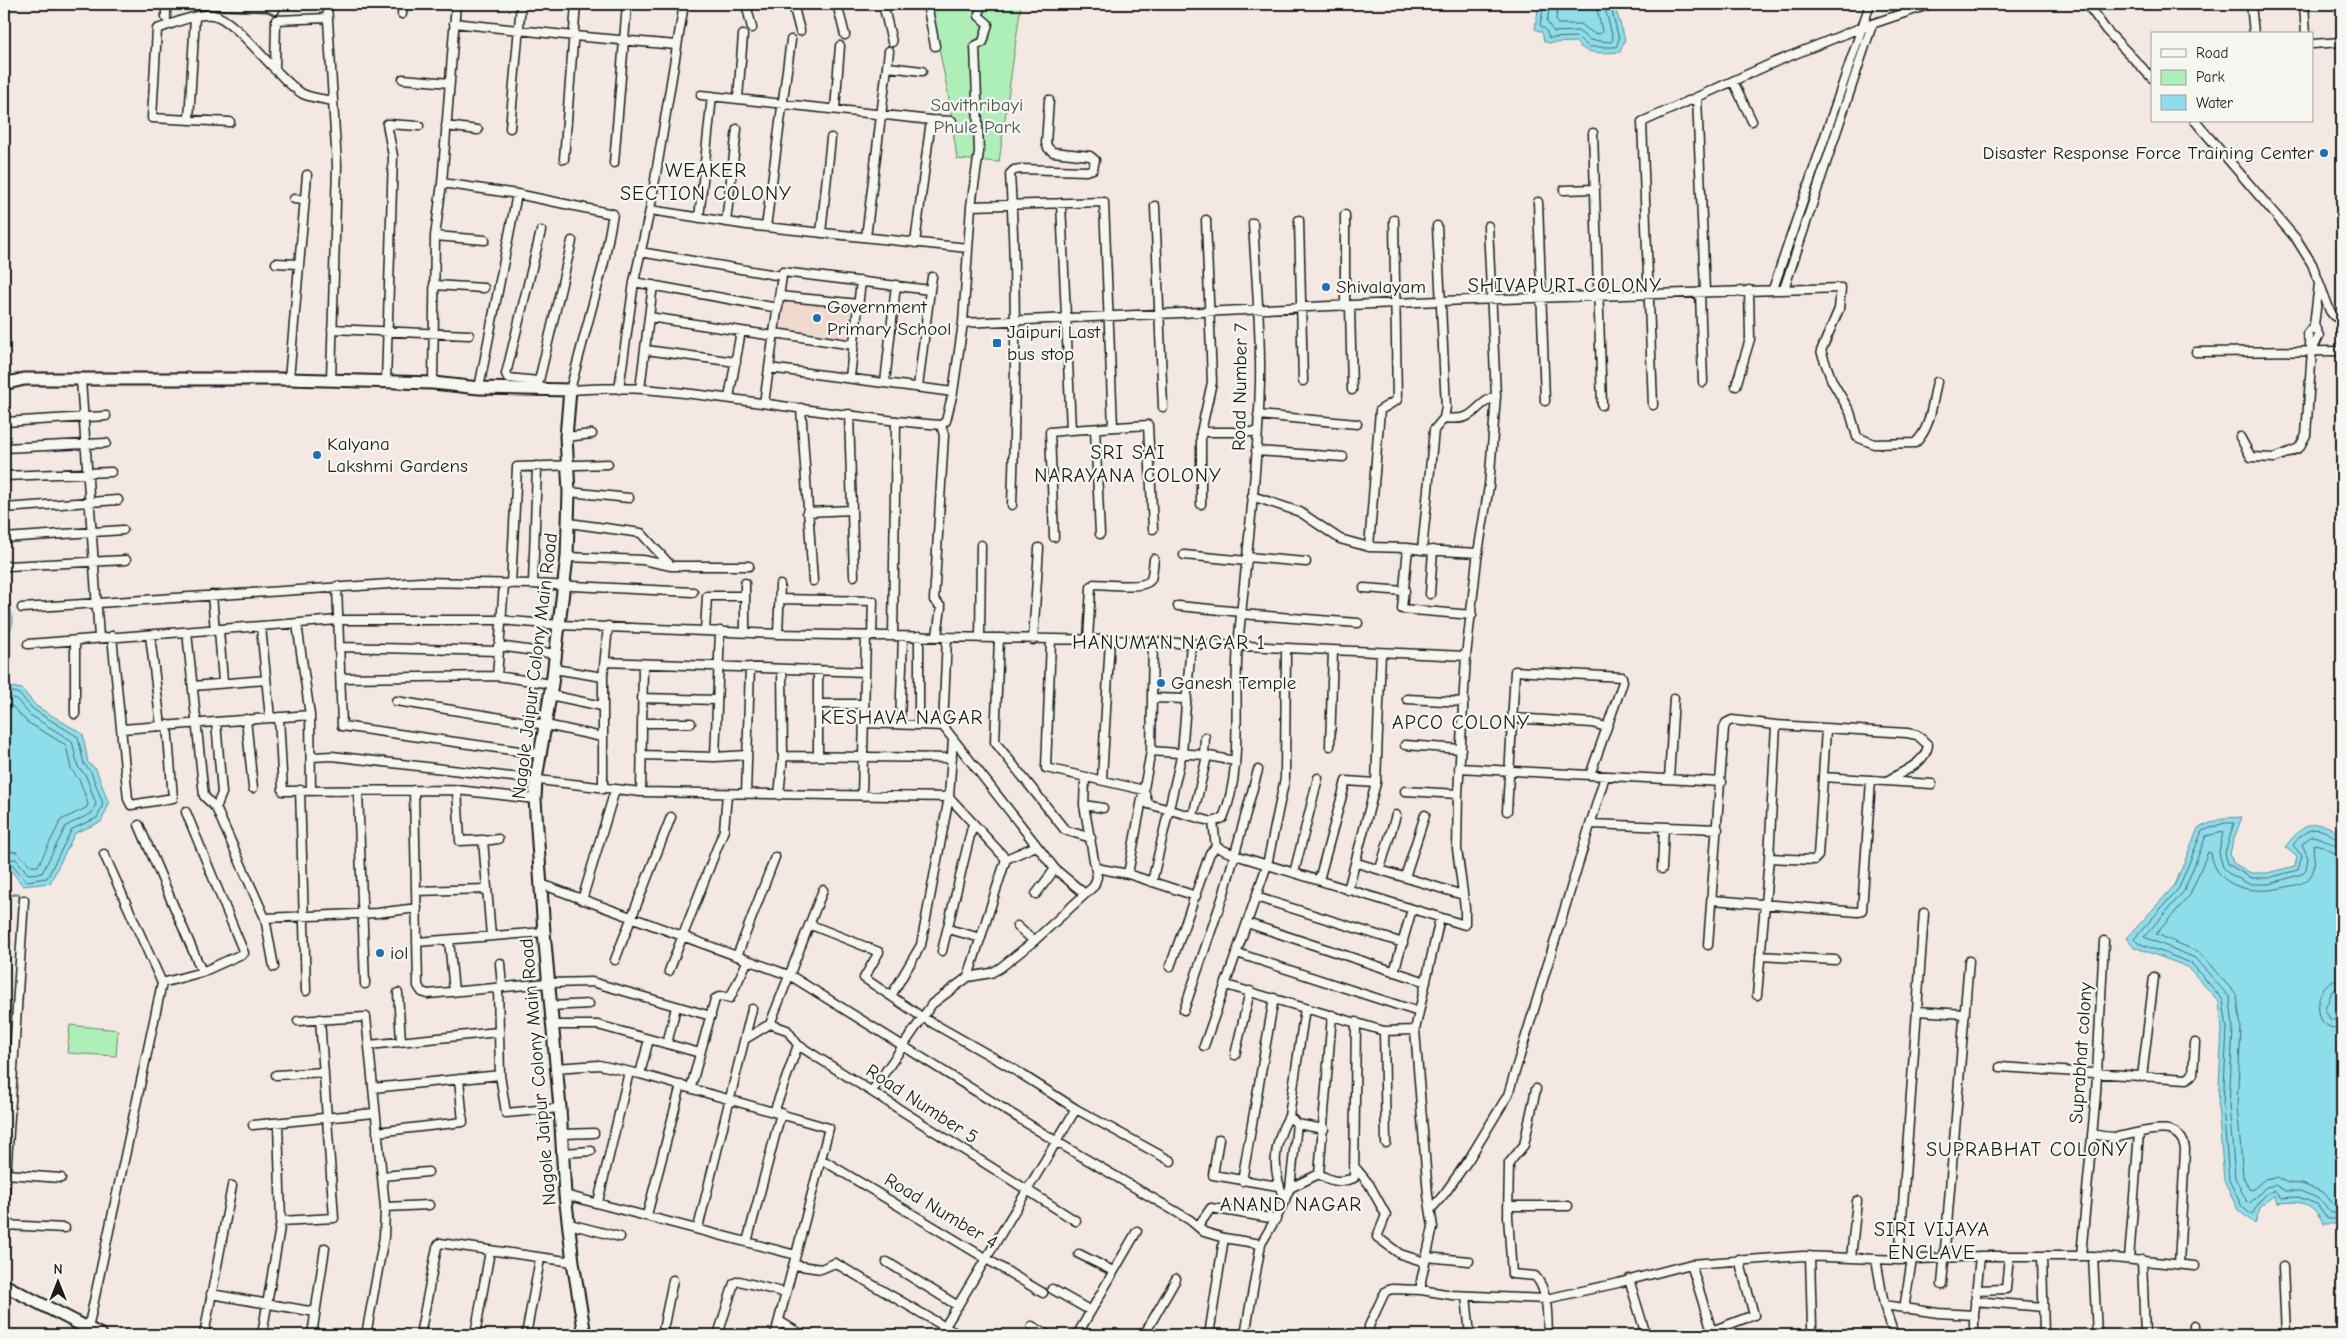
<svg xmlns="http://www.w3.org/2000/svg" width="2346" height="1339" font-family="'Comic Neue',sans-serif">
  <rect width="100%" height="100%" fill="#f4e9e2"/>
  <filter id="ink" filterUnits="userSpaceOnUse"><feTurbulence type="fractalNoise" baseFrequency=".02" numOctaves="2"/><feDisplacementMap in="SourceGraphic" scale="10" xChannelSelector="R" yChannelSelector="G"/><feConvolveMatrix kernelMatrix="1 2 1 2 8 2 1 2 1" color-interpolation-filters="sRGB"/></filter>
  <g filter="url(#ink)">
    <path fill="#f1d9ce" d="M782,300L855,307L850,341L779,330Z"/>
    <path fill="#aeefb7" stroke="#65866a" d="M930,4H1021L999,162L957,159L948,93Z
      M70,1025L118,1030L116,1056L67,1053Z"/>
    <path fill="#8eddeb" stroke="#609098" d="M1539,4H1614L1625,39L1620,52C1606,53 1585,56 1576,42L1548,43L1544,41L1542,32L1535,29Z
      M4,589L7,591L13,622L9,636H4Z
      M4,663L11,687L22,689L36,706L83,734L88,763L96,769L109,804L101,822L75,833L50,883L23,886L10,869L4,878Z
      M2242,817L2233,841L2230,854L2233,863L2251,873H2267L2295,866L2297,857L2285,847C2298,831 2307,819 2329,827C2334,829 2337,834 2342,836V993L2336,1010H2342V1224H2324C2311,1201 2303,1201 2277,1203L2274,1195L2260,1208L2255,1224L2238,1210L2224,1181L2218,1106L2222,1028L2219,1002L2188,967L2134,947L2127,938L2175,885L2198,828L2223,818Z"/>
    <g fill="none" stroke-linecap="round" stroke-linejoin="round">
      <path stroke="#4a696f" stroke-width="1" d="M1544,4L1540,25L1546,30L1549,38L1577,37L1589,47H1616L1619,39L1610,4
        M1550,4L1547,22L1554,32L1578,31L1590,40L1611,42L1613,39L1604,4
        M1558,4L1556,19L1558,24H1581L1593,33L1600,34L1602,31L1596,4
        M4,680L8,690L19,694L34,710L78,737L84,764L91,772L103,804L97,818L72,829L47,878L26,881L13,865H7L4,868
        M4,695L16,699L30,715L72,741L78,767L86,776L96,804L92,813L66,826L42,873L28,874L16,859L4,860
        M4,704L12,706L27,722L66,745L71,769L80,781L88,804L86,808L61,820L38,866H31L17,852L4,851
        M2342,841C2335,840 2334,836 2328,833C2312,824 2302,833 2293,845L2302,856L2298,870L2268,878H2251L2228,864L2225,853L2234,823H2224L2202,831L2179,888L2134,939L2138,943L2191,963L2223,1000L2227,1028L2223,1106L2229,1180L2242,1207L2252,1215C2257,1206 2263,1193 2274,1191L2281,1198L2298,1197L2317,1204L2328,1219H2342
        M2342,847C2330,846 2325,837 2311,836L2302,844L2308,858L2306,869L2302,874L2269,884H2249L2228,873L2223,867L2219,853L2223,832L2206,836L2184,891L2144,937L2195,958L2230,998L2233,1028L2229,1105L2235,1178L2247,1202L2250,1203L2266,1187L2275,1185L2285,1191H2300L2320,1199L2331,1213H2342
        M2342,855C2331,854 2325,845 2314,844C2311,853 2319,865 2310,877C2305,884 2295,885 2286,887C2256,895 2216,890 2211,853L2208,852L2190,895L2156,934L2199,952L2237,996L2241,1028L2237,1105L2243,1176L2249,1189L2252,1190L2265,1179L2276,1177L2288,1183L2302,1184L2323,1192L2335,1206H2342
        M2342,979C2314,980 2305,1030 2342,1029
        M2342,987L2332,991L2325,1009L2330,1019L2342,1021"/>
      <path stroke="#609098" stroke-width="2.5" d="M4,896L19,894L20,901
        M4,1142L13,1014"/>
      <g stroke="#1c1c1c" stroke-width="11">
        <path id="street" d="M182,4L269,7L275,10
          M327,4L337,165L331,380
          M746,4L752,28
          M793,4L800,31
          M837,4L845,35
          M883,4L892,42
          M927,4L935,46
          M2087,4L2106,30L2152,78
          M2251,4L2254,34
          M2304,4L2306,34
          M402,14L403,4
          M166,18V4
          M454,23L574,36L676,45
          M2312,44L2342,42
          M888,67L922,71
          M275,70L276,20L328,18
          M403,79L450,83
          M1733,81L1752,121
          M701,95L931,120L915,243
          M1697,97L1705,291
          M738,98L743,35
          M835,109L840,46
          M189,120L195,17
          M931,120L952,121
          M2195,121L2297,240L2312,264L2330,311L2334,316L2342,320
          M230,122L152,118L157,29C173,24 196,13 213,15C237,19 277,79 303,94C311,98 324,99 333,101
          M446,126L478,130
          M510,128L521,4
          M1593,133L1602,405
          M564,159L576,4
          M614,163L627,4
          M442,183L517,194L613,214L604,262L570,390C594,389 619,387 643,389C743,397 841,418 941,425L946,421L953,392L963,323L971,206L979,152L975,46L983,42L988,24L979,16L980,4
          M1564,190L1595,189
          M294,199L305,200
          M1538,202L1545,401
          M971,206L1104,202L1113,427
          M1155,206L1163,407
          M650,210L747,225L968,248
          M1345,215V306
          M699,218L712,96
          M1299,220L1303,381
          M1394,220L1397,400L1380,410L1369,547L1408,548L1402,609L1472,615
          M726,222L737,129
          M766,227L791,40
          M821,233L831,138
          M435,236L485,240
          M866,237L889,51
          M640,252L782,276L783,272L930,290L918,387
          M276,263L298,264
          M782,276L769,368L953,392
          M634,282L778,308
          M434,285L484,288
          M1773,289L1870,4
          M1784,289L1872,25
          M930,290L932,277
          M1700,292L1703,382
          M779,296L859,304
          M1350,306L1352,390
          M649,317L774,336
          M963,323L1440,301L1841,288L1839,309L1821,351L1832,381L1850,412L1857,437L1874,444L1915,443C1931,429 1932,403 1937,382
          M332,329L469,335
          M775,333L853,345
          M646,350L736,362
          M2312,350L2307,334L2314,325L2319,284
          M2196,352L2342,351
          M850,377L861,281
          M289,379L307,175
          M81,380L99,637
          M538,381L508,378L506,374L541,231
          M885,382L896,285
          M386,383L393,156L387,124L419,126
          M433,383L435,236L442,183L456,4
          M538,385L572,241
          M1736,386L1750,339L1749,290
          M479,388L517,194
          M619,389L634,282L650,210L684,4
          M640,389L653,285
          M729,398L741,331
          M764,403L769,368
          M1653,405L1642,122L1775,62L1860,28L1931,4
          M801,408L813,581
          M849,414L854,576
          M1258,415L1357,424
          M1444,418C1478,422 1471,406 1496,396
          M4,422L106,416
          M1095,429L1100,534
          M1071,430L1148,425L1153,529
          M1201,432H1257
          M566,437L592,434
          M2240,437L2251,457L2275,458L2299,448L2306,435L2312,350L2319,336L2314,325
          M4,448L106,443
          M1256,451L1343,457
          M4,476L111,472
          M569,492L629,498
          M1252,496L1300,512L1340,539L1369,547
          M1201,504V432L1212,382L1206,220
          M1012,505C1016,394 1017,284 1010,174L1014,170L1021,169L1086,171L1093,169L1095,160L1090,156L1053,152L1048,148L1046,143L1049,100
          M4,508L118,500
          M807,512L852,510
          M569,523L641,533L671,566H749
          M1054,537L1050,432L1071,430L1061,203
          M4,538L123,530
          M1408,548L1422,550L1434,430L1444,418L1446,407L1437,226
          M1422,550L1478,553
          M1184,555L1247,561
          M567,557L643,560L671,566
          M1247,557L1306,562
          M8,566L126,560
          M511,584L517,467L608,464
          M533,584L537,466
          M337,586L342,726L540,754
          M1364,588L1405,591
          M1430,594L1433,550
          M212,595L215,631
          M745,598V583
          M780,599L873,601L872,636
          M1178,606L1242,612
          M22,608L420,582L533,584L693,592
          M1241,614L1358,623
          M297,624L310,715L311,790
          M261,627L270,718
          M219,630L223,682
          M705,631L707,596H742L745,598V632
          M187,632L204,796L216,808L265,918L274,967
          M778,634L780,585
          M150,635L161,726
          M112,636L128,799L131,805L173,798L167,725
          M893,636L896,422
          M919,636V725
          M937,636L941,607L934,600L944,435L941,425
          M980,638L981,545
          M999,638L995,742L1065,830L1091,838
          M1033,640L1039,548
          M1051,640L1046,768L1144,790L1148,804L1213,822L1216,847L1235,855L1465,925V908L1457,849L1458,794L1466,656L1477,559L1489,486L1496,396L1488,226
          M1088,640L1091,587L1094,584C1105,584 1146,590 1151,579C1153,573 1153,565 1154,559
          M75,641V714
          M28,644L338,620H500L560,625L778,634L1110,640L1466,656
          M498,646L556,654
          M340,647L498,651
          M605,662L864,672
          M554,669L603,677
          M497,676L504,584
          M341,678L497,676L552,684
          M193,686L266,680
          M550,695L602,706
          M642,698L716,700
          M1153,698L1187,699
          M1407,699L1464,702
          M396,701L546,725L602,737
          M818,704H864
          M279,717L283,791L457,790L535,799
          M1512,718L1592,723L1606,727
          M246,719L253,788
          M642,723H691
          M864,723L943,726L1055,869L1085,894
          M900,724L903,637
          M1776,725L1907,733L1917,735L1928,745C1925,765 1902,771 1887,781
          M943,726L947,637
          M122,729L310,715
          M1405,745L1461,749
          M1330,746L1333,651
          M1151,751L1204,755L1235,761
          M641,755L715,757L747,755
          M818,755V670
          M1204,755L1205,737
          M783,756L952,758
          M312,757L332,756L641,792L949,797L1006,859
          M715,757L720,631
          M1459,768L1722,782
          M1823,777L1932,784
          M1102,779L1110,640
          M1669,779L1674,698
          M603,789V677L608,626
          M300,790L306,991
          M414,790L418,986L422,992L428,994L548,983L592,982L711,1016
          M457,790L460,841L483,840L491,936
          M358,791L365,984
          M1405,791L1458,794
          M641,792L643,664
          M746,794L750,667
          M779,795L783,756L782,669
          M862,796L866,636
          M1084,805L1103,808
          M216,808L222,793L216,722
          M1507,811L1515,671L1622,677L1623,682L1590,775
          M1193,816L1207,756
          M1213,822L1223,818C1244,769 1233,700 1238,646C1246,558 1258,470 1260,382C1261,329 1256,276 1253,223
          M1591,824L1718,829
          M139,825L202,972
          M483,841L498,839
          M104,854L162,983
          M1769,858L1814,860L1818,856L1826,729
          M1357,863L1463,895
          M1096,868L1128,874L1196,896
          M1380,869L1396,815
          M1662,869L1664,827
          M1294,873L1318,778
          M1128,874L1151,751L1153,643
          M1405,877L1425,815
          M1319,880L1346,781L1376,783
          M1152,882L1182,753L1191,644
          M541,884L791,976L1057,1142L1190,1220L1204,1232L1224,1238L1261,1244
          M1348,890L1376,783L1381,653
          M416,891L487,889
          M1036,894L1055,869
          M1256,897L1403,943
          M582,900L615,790
          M1713,900L1858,912L1862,910L1871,780
          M265,918L377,913L417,908
          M1247,923L1426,982
          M811,925L879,952L864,978L922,1017L1010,1067L1076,1109L1171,1161
          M1017,926L1034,941
          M948,929L981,938
          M449,940L454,992
          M417,942L544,932
          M1708,945L1724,728L1726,723L1732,720L1776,725L1769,858L1757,995
          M942,951L973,823
          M1237,953L1419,1012
          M737,956L775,857
          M1760,956L1835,960
          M615,960L671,817
          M500,963L502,987
          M1170,967L1210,853L1216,847
          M669,971L724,830L727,794
          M1394,972L1412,909
          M968,977L1006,859L1036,846
          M1226,985L1384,1031L1415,1030
          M498,988L500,1075L506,1113L560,1108
          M398,993L401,1041
          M891,996L921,945L949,797L953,739
          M550,1006L589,1004
          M1184,1010L1224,893L1258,770
          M1917,1011L1965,1014
          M298,1021L366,1017L385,1207L384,1237L366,1335
          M770,1024L823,890
          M551,1025H598L700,1053
          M1384,1031L1386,1143
          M745,1039L770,1024L787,1030L798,1045L774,1112
          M667,1044L676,1007
          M369,1045L498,1032
          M798,1045L1076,1221
          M1204,1046L1267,865L1285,778L1286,648
          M1235,1055L1250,991
          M2000,1067L2187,1079L2193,1074L2195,1043
          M555,1068L599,1065L640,1074L829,1128L775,1335
          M640,1074L649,1039
          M276,1075L324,1072
          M2142,1077L2154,977
          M691,1087L715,999L721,996L730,998L748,960
          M373,1088L500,1075
          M1536,1089L1524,1145L1509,1163L1508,1216L1512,1274L1535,1276C1549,1291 1547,1316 1548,1335
          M872,1091L932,1004L968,977L991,973L1000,968L1034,941L1094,886L1097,877L1084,805L1085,778
          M1297,1124L1324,1129
          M253,1125L374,1113
          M377,1132L463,1122L459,1079
          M562,1134L594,1133
          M2092,1134C2100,1136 2107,1137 2116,1137C2136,1135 2180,1115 2185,1149L2179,1264
          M1219,1139L1213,1175L1278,1186
          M563,1153L591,1151
          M821,1159L1043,1293
          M1354,1166L1369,1184L1386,1215L1377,1237L1400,1254L1425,1262
          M6,1174L61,1178
          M1319,1174L1332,1015
          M382,1176L428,1172
          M1242,1181L1274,998
          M1290,1188L1319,1174C1332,1182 1340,1183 1354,1178L1356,1022
          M565,1195L796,1255
          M1285,1201C1272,1171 1272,1145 1289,1116
          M598,1202L629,1072
          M1508,1206H1568
          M385,1207L429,1205
          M4,1208L24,900
          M1432,1208L1445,1193L1469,1159L1508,1095L1605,776
          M647,1215L681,1085
          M281,1221L334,1218L320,1019
          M569,1224L620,1237
          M4,1225L65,1228
          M1199,1225L1211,1208L1276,1219
          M698,1228L752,1009
          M747,1242L781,1113
          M1079,1254L1113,1271
          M1810,1256L1812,1327
          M2042,1256L2044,1335
          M2081,1256L2096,1093L2104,941
          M2093,1256L2097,1335
          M1426,1257L1469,1261
          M1851,1258L1857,1201
          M1876,1259L1884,1305L1894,1335
          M2129,1259L2139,1133
          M1899,1260L1924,913
          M2142,1260L2145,1335
          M887,1262L958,1306
          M1691,1264L1713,1335
          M794,1265L821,1269L835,1263L959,1335
          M2283,1267L2286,1335
          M1629,1279L1646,1335
          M1942,1285L1969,961
          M1052,1289L1091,1311
          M1421,1290V1281L1433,1227L1428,1195L1415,1030L1440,918
          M1976,1290L2006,1289L2009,1256
          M211,1294L315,1312
          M1466,1296L1470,1335
          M1975,1301L2043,1307
          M1884,1305L1938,1313L1974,1315V1327
          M1904,1309L1912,1259
          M1974,1315L1980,1256
          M779,1321L802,1335
          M2194,1325V1335
          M1032,1326L1048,1335
          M88,1329L162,983L202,972L244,953L186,812
          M204,1335L232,1186
          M262,1335L281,1221L278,1123
          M312,1335L325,1248
          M420,1335L437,1247L440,1243L573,1262
          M475,1335L490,1251
          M526,1335L540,1259
          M662,1335L673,1280
          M718,1335L734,1283L739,1281L786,1293
          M940,1335L1076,1109
          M1077,1335L1137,1231
          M1144,1335L1176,1279
          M1209,1335L1224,1238
          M1245,1335L1261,1244L1279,1213L1290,1188L1297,1124L1289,1116L1305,1008
          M1369,1335V1326L1383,1296L1386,1291L1392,1289L1421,1290L1452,1295L1546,1299L1618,1283L1691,1264L1803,1256L1899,1260L1980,1256H2093L2195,1266
          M1701,1335L1754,1315L1739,1259"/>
      </g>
      <g stroke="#1c1c1c" stroke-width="15">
        <path id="secondary" d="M4,384L24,379H289L433,383L479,388L570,390L566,437L569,492L567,557L552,684L536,779L535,799L544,932L560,1108L565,1195L573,1262L585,1335
          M4,1285L101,1335"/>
      </g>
      <use href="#street" stroke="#f6f6f2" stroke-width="8"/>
      <use href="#secondary" stroke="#f6f6f2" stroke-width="11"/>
    </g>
  </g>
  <g fill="#1f6fb2" stroke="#f6f6f2" stroke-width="2">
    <circle cx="2324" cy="153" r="5"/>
    <circle cx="1326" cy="287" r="5"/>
    <circle cx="817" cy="318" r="5"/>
    <rect x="992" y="338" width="10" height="10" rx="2.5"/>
    <circle cx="317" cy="455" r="5"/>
    <circle cx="1161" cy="683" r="5"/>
    <circle cx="380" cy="953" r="5"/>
  </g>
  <g text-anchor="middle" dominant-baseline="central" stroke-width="4.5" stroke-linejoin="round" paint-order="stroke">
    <g font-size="19" fill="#485b4a" stroke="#f6f6f2">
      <text x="977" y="105">Savithribayi<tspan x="977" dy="22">Phule Park</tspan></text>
    </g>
    <g font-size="19" fill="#1c1c1c" stroke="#f6f6f2" text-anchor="start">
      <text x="2314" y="153" text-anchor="end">Disaster Response Force Training Center</text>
      <text x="1336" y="287">Shivalayam</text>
      <text x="827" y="307">Government<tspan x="827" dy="22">Primary School</tspan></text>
      <text x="1007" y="332">Jaipuri Last<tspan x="1007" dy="22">bus stop</tspan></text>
      <text x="327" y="444">Kalyana<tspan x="327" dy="22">Lakshmi Gardens</tspan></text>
      <text x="1171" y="683">Ganesh Temple</text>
      <text x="390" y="953">iol</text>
    </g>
    <g font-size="19" fill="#1c1c1c" stroke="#f6f6f2">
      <text transform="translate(1240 387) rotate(-89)">Road Number 7</text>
      <text transform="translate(535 666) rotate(-83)">Nagole Jaipur Colony Main Road</text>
      <text transform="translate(2081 1053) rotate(-86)">Suprabhat colony</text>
      <text transform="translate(538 1072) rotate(-95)">Nagole Jaipur Colony Main Road</text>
      <text transform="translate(922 1104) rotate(33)">Road Number 5</text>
      <text transform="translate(941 1211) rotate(31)">Road Number 4</text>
    </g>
    <g font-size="20" letter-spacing="1" fill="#1c1c1c" stroke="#f6f6f2">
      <text x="706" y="170">WEAKER<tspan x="706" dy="23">SECTION COLONY</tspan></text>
      <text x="1565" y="285">SHIVAPURI COLONY</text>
      <text x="1128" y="452">SRI SAI<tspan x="1128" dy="23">NARAYANA COLONY</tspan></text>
      <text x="1169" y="642">HANUMAN NAGAR 1</text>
      <text x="902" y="717">KESHAVA NAGAR</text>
      <text x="1461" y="722">APCO COLONY</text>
      <text x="2027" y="1149">SUPRABHAT COLONY</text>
      <text x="1291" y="1204">ANAND NAGAR</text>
      <text x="1932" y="1229">SIRI VIJAYA<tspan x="1932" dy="23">ENCLAVE</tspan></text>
    </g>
  </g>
  <rect width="2346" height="1339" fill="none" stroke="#f6f6f2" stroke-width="20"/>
  <rect x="10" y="10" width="2326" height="1319" fill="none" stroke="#1c1c1c" stroke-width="2" filter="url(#ink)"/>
  <rect x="2151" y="32" width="162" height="90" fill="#f6f6f2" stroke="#9f9f9c"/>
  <rect x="2161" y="49" width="25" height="8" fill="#f6f6f2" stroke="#9f9f9c"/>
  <text x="2196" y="58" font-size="15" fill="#1c1c1c">Road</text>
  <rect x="2161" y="70" width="25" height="15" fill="#aeefb7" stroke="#9f9f9c"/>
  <text x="2196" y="82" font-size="15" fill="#1c1c1c">Park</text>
  <rect x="2161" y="95" width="25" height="15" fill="#8eddeb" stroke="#9f9f9c"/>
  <text x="2196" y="108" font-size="15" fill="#1c1c1c">Water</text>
  <g transform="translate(58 1282)" stroke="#f6f6f2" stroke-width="4" paint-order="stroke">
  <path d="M0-4L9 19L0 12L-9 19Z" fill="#1c1c1c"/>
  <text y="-8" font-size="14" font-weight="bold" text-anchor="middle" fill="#1c1c1c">N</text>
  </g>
</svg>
